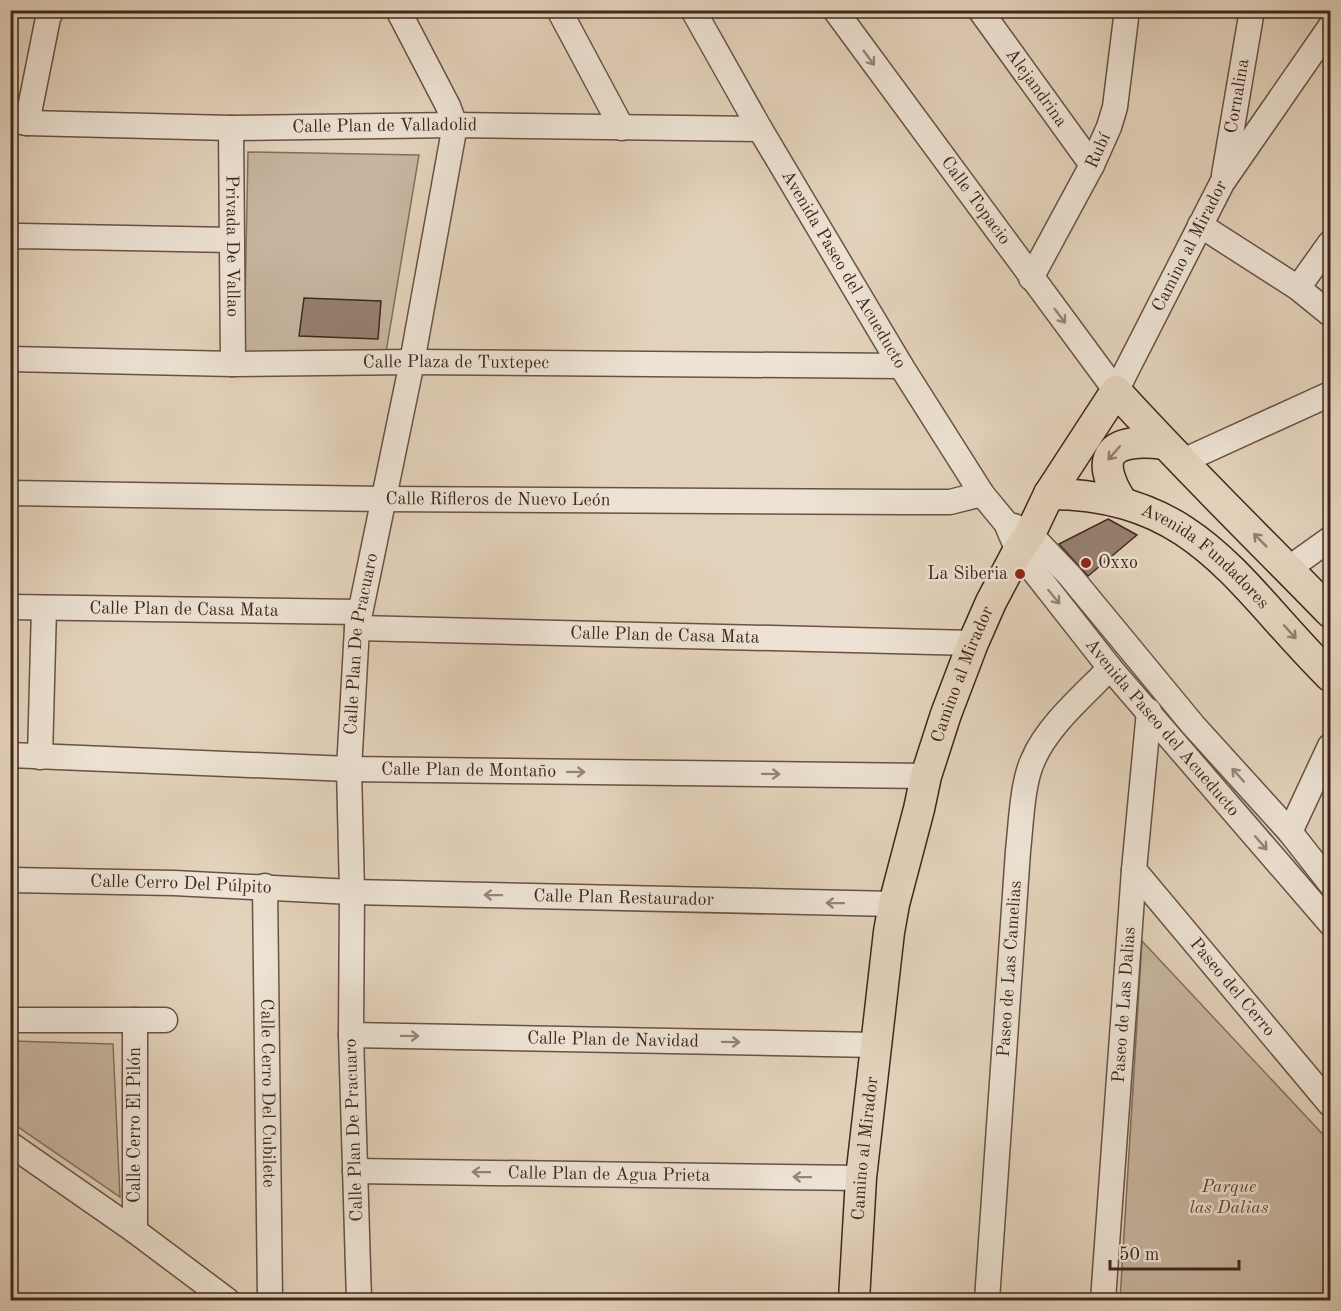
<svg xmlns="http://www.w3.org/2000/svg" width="1341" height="1311" font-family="'Old Standard TT',serif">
  <rect width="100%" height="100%" fill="#e3d2bb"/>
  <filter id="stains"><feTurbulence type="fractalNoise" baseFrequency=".00333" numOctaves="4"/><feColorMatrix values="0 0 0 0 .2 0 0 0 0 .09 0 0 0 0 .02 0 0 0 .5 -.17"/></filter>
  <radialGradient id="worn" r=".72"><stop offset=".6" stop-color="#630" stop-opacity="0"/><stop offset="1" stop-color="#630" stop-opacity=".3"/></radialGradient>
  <path fill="#c7b5a0" stroke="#846e5e" stroke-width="1.5" d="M248,152L419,155L385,358L244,356Z
    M1142,941L1330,1142V1300H1120Z
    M11,1041L113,1044L120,1197L11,1122Z"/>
  <path fill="#95806f" stroke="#40271d" stroke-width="1.5" d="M304,298L381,301L378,339L299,336Z
    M1108,519L1137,535L1088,576L1059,544Z"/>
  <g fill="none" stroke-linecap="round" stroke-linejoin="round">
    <g stroke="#695244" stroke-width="27">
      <g id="minor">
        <path d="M559,10L622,128"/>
        <path id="s1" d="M693,10L760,129L901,366L982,494L1006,523L1018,551L1110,668L1330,923"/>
        <path id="s2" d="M835,10L1116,391L1222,183L1330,27"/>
        <path id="s3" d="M980,10L1092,165"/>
        <path id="s4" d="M10,120L27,123L231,128L455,125L760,129"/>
        <path d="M27,123L48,18L52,10"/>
        <path id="s5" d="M231,128L233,364"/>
        <path id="s6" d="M1224,175L1252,10"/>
        <path d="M1200,225L1298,288L1330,314"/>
        <path d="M10,237L21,236L232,240"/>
        <path id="s7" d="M1031,278L1092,165L1109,127L1115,107L1127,10"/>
        <path d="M1298,288L1330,243"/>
        <path id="s8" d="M10,359L233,364L412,362L901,366"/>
        <path d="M1183,461L1330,394"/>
        <path id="s9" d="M10,493L383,499L905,502H950L982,494"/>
        <path d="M1014,526L1030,534L1070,576L1193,725L1290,832L1330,883"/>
        <path d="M1288,569L1330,539"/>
        <path id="s10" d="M10,607L359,612"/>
        <path id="s11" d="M357,628L973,643"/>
        <path id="s12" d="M10,755L349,769L926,776"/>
        <path d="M40,757L44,608"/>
        <path d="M1290,832L1330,746"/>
        <path id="s13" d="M1134,870L1330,1104"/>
        <path id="s14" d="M10,880L174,883L352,892L894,904"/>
        <path id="s15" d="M265,886L270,1300"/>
        <path d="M10,1020H165"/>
        <path d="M135,1020V1231"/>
        <path id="s16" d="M351,1035L876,1045"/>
        <path d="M10,1144L135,1231L227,1300"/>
        <path id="s17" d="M355,1171L861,1178"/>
        <path id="s18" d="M359,1300L351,1035L352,892L349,769L357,628L412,362L455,125L448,106L398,10"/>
        <path id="s19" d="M987,1300L1018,851C1021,825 1022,783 1033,760C1047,726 1085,694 1110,668"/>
        <path id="s20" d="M1103,1300L1134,870L1149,711"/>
      </g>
    </g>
    <g stroke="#40271d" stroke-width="33">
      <g id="major">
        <path id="s21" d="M1049,494C1197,494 1238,585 1330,676"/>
        <path d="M1122,502C1091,454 1113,437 1164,444"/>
        <path id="s22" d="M854,1300L861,1178L889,932L894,904L919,809L926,776L946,714L973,643L991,602L1018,551L1030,534L1049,494L1116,391C1185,467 1259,539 1330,612"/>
      </g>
    </g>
    <use href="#minor" stroke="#ede2d3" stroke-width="24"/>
    <use href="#major" stroke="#e3d2bb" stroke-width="30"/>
  </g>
  <defs><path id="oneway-shaft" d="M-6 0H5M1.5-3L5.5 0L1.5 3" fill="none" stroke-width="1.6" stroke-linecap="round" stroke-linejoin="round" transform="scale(1.5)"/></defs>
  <g stroke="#968478">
    <use href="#oneway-shaft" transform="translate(869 58) rotate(54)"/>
    <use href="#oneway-shaft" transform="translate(1060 316) rotate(53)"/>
    <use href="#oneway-shaft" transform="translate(1054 597) rotate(51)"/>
    <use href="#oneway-shaft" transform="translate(576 772) rotate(1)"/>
    <use href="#oneway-shaft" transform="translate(771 774) rotate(1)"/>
    <use href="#oneway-shaft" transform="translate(1238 775) rotate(-132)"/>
    <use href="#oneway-shaft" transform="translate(1261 843) rotate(49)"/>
    <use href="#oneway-shaft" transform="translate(493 895) rotate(-179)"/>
    <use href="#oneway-shaft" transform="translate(835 903) rotate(-179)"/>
    <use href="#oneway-shaft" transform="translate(410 1036) rotate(1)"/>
    <use href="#oneway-shaft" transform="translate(731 1042) rotate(1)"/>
    <use href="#oneway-shaft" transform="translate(481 1172) rotate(-179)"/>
    <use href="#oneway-shaft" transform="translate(802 1177) rotate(-179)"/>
  </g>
  <g stroke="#927c6c">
    <use href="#oneway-shaft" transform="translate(1114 453) rotate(131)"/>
    <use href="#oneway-shaft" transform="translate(1260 540) rotate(-135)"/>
    <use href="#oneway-shaft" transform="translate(1290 632) rotate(48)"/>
  </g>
  <g fill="#8f2418" stroke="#ede2d3" stroke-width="2">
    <circle cx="1086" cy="563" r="6"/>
    <circle cx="1020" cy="574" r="6"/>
  </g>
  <g text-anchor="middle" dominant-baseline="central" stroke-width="5" stroke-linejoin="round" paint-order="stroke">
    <g font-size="18" fill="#40271d" stroke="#ede2d3">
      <text stroke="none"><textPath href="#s3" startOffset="96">Alejandrina</textPath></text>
      <text stroke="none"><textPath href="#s6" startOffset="80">Cornalina</textPath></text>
      <text stroke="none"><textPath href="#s4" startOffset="375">Calle Plan de Valladolid</textPath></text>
      <text stroke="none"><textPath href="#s7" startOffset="144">Rubí</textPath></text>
      <text stroke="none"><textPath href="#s2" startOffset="237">Calle Topacio</textPath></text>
      <text stroke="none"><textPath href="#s5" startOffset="118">Privada De Vallao</textPath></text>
      <text stroke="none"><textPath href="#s2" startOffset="636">Camino al Mirador</textPath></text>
      <text stroke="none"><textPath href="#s1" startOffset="300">Avenida Paseo del Acueducto</textPath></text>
      <text stroke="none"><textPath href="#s8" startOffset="446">Calle Plaza de Tuxtepec</textPath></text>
      <text stroke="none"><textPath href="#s9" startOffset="488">Calle Rifleros de Nuevo León</textPath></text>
      <text stroke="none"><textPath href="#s21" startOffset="174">Avenida Fundadores</textPath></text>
      <text stroke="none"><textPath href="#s10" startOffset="174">Calle Plan de Casa Mata</textPath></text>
      <text stroke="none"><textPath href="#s11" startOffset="308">Calle Plan de Casa Mata</textPath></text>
      <text stroke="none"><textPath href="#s18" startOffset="657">Calle Plan De Pracuaro</textPath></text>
      <text stroke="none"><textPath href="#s22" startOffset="638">Camino al Mirador</textPath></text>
      <text stroke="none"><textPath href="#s1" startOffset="860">Avenida Paseo del Acueducto</textPath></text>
      <text stroke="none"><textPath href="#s12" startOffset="459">Calle Plan de Montaño</textPath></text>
      <text stroke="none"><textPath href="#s14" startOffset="171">Calle Cerro Del Púlpito</textPath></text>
      <text stroke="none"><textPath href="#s14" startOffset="614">Calle Plan Restaurador</textPath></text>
      <text stroke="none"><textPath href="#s19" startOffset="332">Paseo de Las Camelias</textPath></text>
      <text stroke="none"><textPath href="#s13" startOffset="153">Paseo del Cerro</textPath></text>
      <text stroke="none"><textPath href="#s20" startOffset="296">Paseo de Las Dalias</textPath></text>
      <text stroke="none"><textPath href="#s16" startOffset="262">Calle Plan de Navidad</textPath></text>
      <text stroke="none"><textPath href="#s15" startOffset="207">Calle Cerro Del Cubilete</textPath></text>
      <text transform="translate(135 1125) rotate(-90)">Calle Cerro El Pilón</text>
      <text transform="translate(354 1130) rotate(-92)">Calle Plan De Pracuaro</text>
      <text stroke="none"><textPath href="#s22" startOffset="152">Camino al Mirador</textPath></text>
      <text stroke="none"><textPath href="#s17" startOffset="254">Calle Plan de Agua Prieta</textPath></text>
    </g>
    <g font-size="18" fill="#40271d" stroke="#ede2d3" text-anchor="start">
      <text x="1098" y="563">Oxxo</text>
      <text x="1008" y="574" text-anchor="end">La Siberia</text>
    </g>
    <g font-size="18" font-style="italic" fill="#5b4337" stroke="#ede2d3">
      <text x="1229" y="1187">Parque<tspan x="1229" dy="21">las Dalias</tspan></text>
    </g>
  </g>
  <rect width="1341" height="1311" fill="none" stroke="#e3d2bb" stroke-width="36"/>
  <rect x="12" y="12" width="1317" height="1287" fill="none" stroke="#40271d" stroke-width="3"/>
  <rect x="18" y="18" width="1305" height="1275" fill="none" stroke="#40271d" stroke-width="1.5"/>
  <path d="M1110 1260v9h129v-9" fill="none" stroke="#40271d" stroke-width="3"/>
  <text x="1119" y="1260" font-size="18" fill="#40271d" stroke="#ede2d3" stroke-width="4.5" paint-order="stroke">50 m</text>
  <rect width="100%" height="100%" filter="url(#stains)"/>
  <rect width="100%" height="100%" fill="url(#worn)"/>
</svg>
